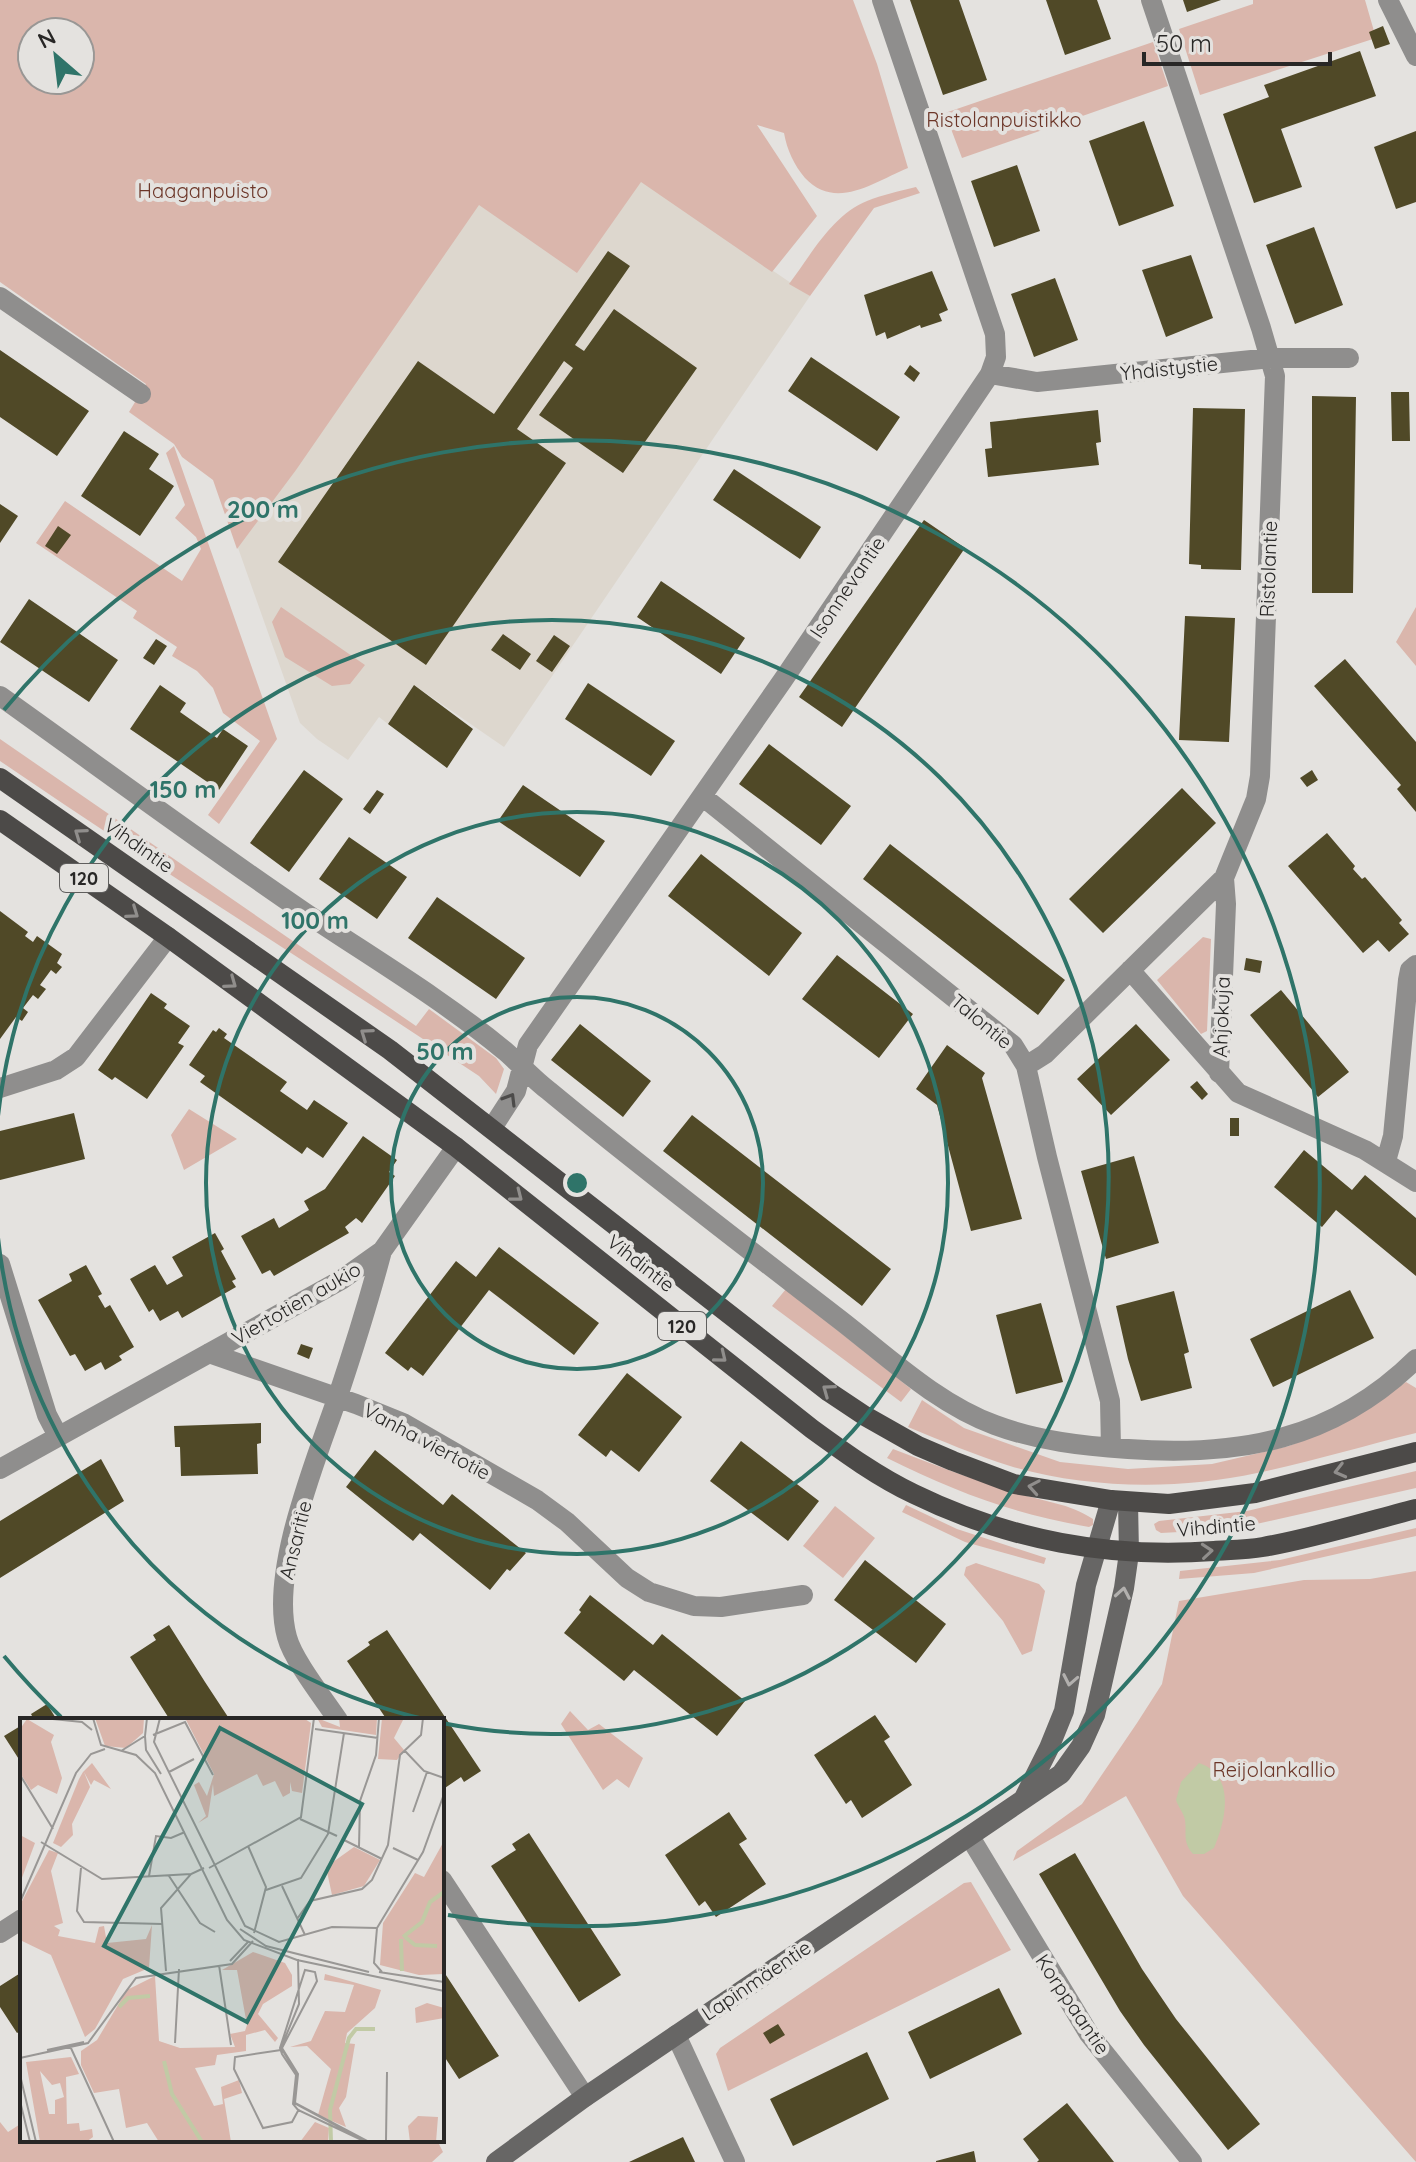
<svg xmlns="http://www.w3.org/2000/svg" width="1416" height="2162" font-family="Quicksand,sans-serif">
  <rect width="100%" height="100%" fill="#e4e2df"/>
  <path fill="#ddd7ce" d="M484,79L671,201L810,296L504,747L414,685L388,724L379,717L348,760L317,739L300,723L214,480Z"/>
  <path fill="#dab6ac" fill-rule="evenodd" d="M0,0H853L877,64L908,168C874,182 836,211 805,178C794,165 787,150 784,133L757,125L817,216L772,272L641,182L577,273L479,205L296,470L237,549L213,480L182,457L174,444L129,412L146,384L0,282ZM32,32H80V80H32Z
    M1253,0H1365L1376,38L1200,95L1179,29L1253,4Z
    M1153,42L1168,86L962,158L945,113Z
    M916,187L920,193L874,208L810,296L789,284C811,255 832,215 867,201C882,195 900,191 916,187Z
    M174,446L277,739L219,824L208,815L260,741L223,713L213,688L197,671L172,656L177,647L133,618L137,611L36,543L65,501L182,581L201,549L196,537L175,518L185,505L166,453Z
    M281,607L365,665L350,684L332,686L285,657L272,622Z
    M1416,607V666L1396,642Z
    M0,739L416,1026L429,1009L496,1058L504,1069L496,1094L479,1076C320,970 158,869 0,761Z
    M1203,937L1211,939L1207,1031L1201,1034L1157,980Z
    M189,1109L237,1139L184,1170L171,1135Z
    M786,1289L911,1389L901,1402L772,1306Z
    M1406,1382L1416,1388V1433C1363,1446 1310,1462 1257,1473C1178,1490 1088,1489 1010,1466C975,1455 942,1441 908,1427L922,1400L964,1428L1060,1462L1128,1469L1212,1464L1289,1446L1343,1424Z
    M893,1449C934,1465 975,1480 1017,1493C1044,1502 1069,1503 1093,1519V1525L1089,1527C1013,1514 956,1492 887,1458Z
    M1416,1471V1488L1234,1529L1161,1533L1156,1530L1154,1524L1159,1521L1247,1511Z
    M906,1505L957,1529L1046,1558L1044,1564L965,1542L902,1512Z
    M835,1506L875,1538L843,1578L803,1546Z
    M1416,1528V1536L1254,1573L1179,1579L1180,1571L1280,1560Z
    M976,1563L1039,1584L1045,1591L1032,1651L1022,1655L1003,1621L964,1575L966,1567Z
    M1416,1571V2162L1183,1896L1126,1796L1013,1861L1017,1851L1082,1804L1137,1723L1162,1684L1179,1601L1304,1580L1370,1579Z
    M570,1711L588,1730L599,1724L643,1758L629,1788L617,1779L603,1790L561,1724Z
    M971,1882L1011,1950L728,2091L716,2054L720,2048L964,1883Z
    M0,2122L8,2132L22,2123V2140H437L443,2152L432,2162H0Z"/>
  <path fill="#c1caa5" d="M1199,1763C1236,1775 1226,1820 1214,1848L1204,1854H1193C1182,1841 1187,1834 1185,1820C1184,1813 1178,1807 1176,1800L1181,1782Z"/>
  <path fill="#504927" d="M910,0H959L987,80L943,95Z
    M1046,0H1097L1111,39L1065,55Z
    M1183,0H1221L1187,12Z
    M1383,26L1390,44L1375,49L1369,32Z
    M1360,51L1376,96L1281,129L1302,187L1254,203L1223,114L1269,97L1264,85Z
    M1144,121L1174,206L1119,226L1089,141Z
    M1416,131V202L1396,209L1374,147Z
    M1017,165L1040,231L994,247L971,181Z
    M1314,227L1343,305L1295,324L1266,245Z
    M608,251L630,266L575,345L584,351L614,309L697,368L623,473L539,415L573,368L564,361L517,429L566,463L426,665L278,562L418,361L494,414Z
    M1191,255L1213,318L1166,337L1142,270Z
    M932,271L948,310L939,314L942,321L921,328L920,325L887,339L885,332L876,336L864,295Z
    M1055,278L1078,340L1034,357L1011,294Z
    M0,350L89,411L57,456L0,417Z
    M811,357L900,417L877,451L788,391Z
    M910,365L920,373L914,382L904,374Z
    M1391,392H1409L1410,441H1392Z
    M1312,396L1356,397L1353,593H1312Z
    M1193,408L1245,409L1241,570L1201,569V565L1189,564Z
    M1098,410L1101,442L1096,443L1099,465L988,477L985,449L992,448L990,422Z
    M124,431L159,454L149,469L174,486L140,536L81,496Z
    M734,469L821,527L800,559L713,500Z
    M0,504L18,516L0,543Z
    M924,520L965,548L842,727L799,697Z
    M58,526L71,535L57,554L45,546Z
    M661,581L745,638L721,674L637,617Z
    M29,599L118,660L89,702L0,642Z
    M1185,616L1235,618L1229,742L1179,740Z
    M503,634L531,654L520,670L491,650Z
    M554,635L570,646L552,672L536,661Z
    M156,639L167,646L154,665L143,658Z
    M1345,659L1416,742V812L1397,789L1401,785L1314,686Z
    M588,683L675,741L651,776L565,719Z
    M160,685L186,703L180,712L217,738L223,729L248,746L219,790L130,729Z
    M414,685L473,729L447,768L388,724Z
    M769,744L851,806L821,845L739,784Z
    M304,770L343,799L289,872L250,843Z
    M1312,770L1318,780L1307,787L1300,778Z
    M523,785L605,841L580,877L498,821Z
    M1182,788L1216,823L1103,933L1069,899Z
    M377,790L384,794L370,814L363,809Z
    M1327,833L1355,866L1353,869L1362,879L1365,877L1402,920L1399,923L1409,934L1389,952L1378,940L1363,953L1288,866Z
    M349,837L407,877L377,919L319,879Z
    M890,844L1065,980L1038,1015L863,879Z
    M701,854L802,933L769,976L668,896Z
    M437,897L525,958L496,999L408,938Z
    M0,911L28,932L25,936L33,942L37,936L62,954L57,963L62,967L56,974L51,970L40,985L46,989L38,999L33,995L23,1008L28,1012L22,1021L16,1017L0,1039Z
    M837,955L913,1014L879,1058L802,999Z
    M1246,958L1262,961L1260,973L1244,970Z
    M1281,990L1349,1072L1318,1097L1250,1015Z
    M151,993L167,1004L164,1008L190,1026L178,1043L184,1046L147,1099L115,1077L112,1080L98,1070Z
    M580,1024L651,1081L623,1117L551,1060Z
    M1136,1024L1170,1060L1111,1115L1077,1079Z
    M219,1028L227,1034L224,1038L287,1082L280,1091L307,1110L314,1100L348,1123L323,1158L307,1147L302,1154L200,1082L205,1076L189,1065L213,1030L216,1032Z
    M947,1045L985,1073L982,1078L1022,1219L971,1231L937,1105L916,1089Z
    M1197,1081L1208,1094L1202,1100L1190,1087Z
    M74,1113L85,1159L0,1180V1131Z
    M692,1115L891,1269L862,1306L663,1151Z
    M1230,1118H1239V1136H1230Z
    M363,1136L397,1160L389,1172L395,1176L362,1223L356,1218L345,1227L349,1233L274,1276L270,1270L262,1274L241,1236L274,1218L279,1228L309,1210L304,1201L325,1189Z
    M1304,1150L1352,1190L1365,1175L1416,1218V1276L1336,1210L1322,1227L1274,1187Z
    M1134,1156L1159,1243L1106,1259L1081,1171Z
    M215,1233L224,1249L221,1251L236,1279L232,1281L236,1287L182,1318L178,1311L160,1321L153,1309L149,1312L130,1279L155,1265L167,1285L183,1276L172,1257Z
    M499,1247L599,1323L574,1355L489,1290L423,1376L411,1367L408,1371L385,1353L456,1261L476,1277Z
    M86,1265L102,1294L98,1296L105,1308L110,1305L134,1347L119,1356L122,1360L105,1370L101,1362L85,1371L75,1354L70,1356L38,1300L72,1281L69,1274Z
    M1350,1290L1374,1338L1273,1387L1250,1339Z
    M1174,1291L1189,1352L1184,1354L1192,1388L1141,1401L1128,1359L1116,1306Z
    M1041,1303L1063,1382L1016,1394L996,1315Z
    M301,1344L313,1348L309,1359L297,1354Z
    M627,1373L682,1417L639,1472L611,1450L606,1457L578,1435Z
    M261,1423V1443L257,1444L258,1474L181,1476L180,1447H175L174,1426Z
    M741,1441L819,1501L788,1541L710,1481Z
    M375,1450L443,1505L452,1494L526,1553L510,1571L507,1569L490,1590L420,1533L413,1541L346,1487Z
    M101,1459L124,1501L0,1578V1521Z
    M865,1560L946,1624L916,1663L834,1600Z
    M590,1595L653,1645L662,1634L745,1701L717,1736L634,1670L624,1681L564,1633L581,1612L579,1610Z
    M169,1625L205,1682L230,1720H170L130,1657L156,1640L153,1635Z
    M387,1630L481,1771L464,1782L461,1777L442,1790V1720H387L347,1661L370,1645L368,1642Z
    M47,1704L57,1720H30L33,1718L31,1714Z
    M875,1715L890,1737L884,1741L912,1785L862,1818L851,1800L846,1804L814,1755Z
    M22,1725V1764L4,1736Z
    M729,1812L747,1839L739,1844L766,1884L716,1917L705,1901L699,1906L665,1855Z
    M529,1833L621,1975L579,2002L491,1866L516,1850L512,1844Z
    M1075,1853L1142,1969L1176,2019L1260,2124L1228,2150L1144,2045L1120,2011L1039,1874Z
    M442,1969L499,2056L459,2079L442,2053Z
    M22,1972V2030L17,2033L0,2007V1986Z
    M999,1988L1022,2034L930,2079L908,2032Z
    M778,2024L785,2035L770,2044L763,2033Z
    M867,2052L889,2099L793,2146L770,2099Z
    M1067,2103L1103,2148L1114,2162H1037L1039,2160L1023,2139Z
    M683,2137L695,2162H629Z
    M974,2151L976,2162H936V2161Z"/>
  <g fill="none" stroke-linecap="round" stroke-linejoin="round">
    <path stroke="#8f8e8d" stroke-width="20" d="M1388,0L1416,56
      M0,297L141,394
      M990,374L1037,382L1271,358H1349
      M0,696C101,768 201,842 304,912C371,957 442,999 505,1051C520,1064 533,1079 549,1091C642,1168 739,1242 835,1316C885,1354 935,1403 995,1425C1038,1441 1083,1446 1128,1449C1239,1457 1334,1440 1416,1359
      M702,796L1013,1045L1026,1066L1047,1157L1110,1401L1111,1448
      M1130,970L1238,1093L1365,1150L1416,1182
      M1026,1066L1045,1054L1224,878L1256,799L1260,776L1275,376L1261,328L1151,0
      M1219,1073L1226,904L1224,878
      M0,1088L56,1070L76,1057L168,937
      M492,1128L516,1091L528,1045L783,680L990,374L996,357L995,334L882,0
      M1386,1161L1393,1136L1408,980L1410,970L1416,965
      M0,1264L47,1415L58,1436
      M209,1353L356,1404L403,1423L537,1500L567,1522L627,1578L649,1592L694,1606L721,1607L803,1595
      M0,1469L341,1280L382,1251L456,1147
      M338,1720C324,1699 293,1660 287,1637C269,1573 316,1460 338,1396C354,1348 369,1300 382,1251
      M970,1837L1089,2034L1192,2162
      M442,1880L585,2097
      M0,1933L22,1919
      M676,2035L735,2162"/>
    <path stroke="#676665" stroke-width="20" d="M1024,1798L1049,1748L1064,1711L1086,1585L1111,1500
      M496,2162L585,2097L1061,1774L1081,1746L1095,1715L1124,1588L1129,1553L1128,1502"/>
    <path stroke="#4c4a48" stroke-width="20" d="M0,778L390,1050L829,1392L865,1416L918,1446L953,1461L1014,1484L1111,1500L1169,1504L1255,1493L1416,1452
      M0,820L168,937L456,1147L812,1429C845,1453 878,1477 914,1494C1008,1540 1111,1559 1214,1551C1230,1550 1247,1550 1263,1547C1314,1538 1365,1522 1416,1509"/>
  </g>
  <defs><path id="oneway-chevron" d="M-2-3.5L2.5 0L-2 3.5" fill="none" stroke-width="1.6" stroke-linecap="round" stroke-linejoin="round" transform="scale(2)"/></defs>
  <g stroke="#908e8c">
    <use href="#oneway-chevron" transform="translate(80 834) rotate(-145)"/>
    <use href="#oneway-chevron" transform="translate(133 913) rotate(35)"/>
    <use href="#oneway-chevron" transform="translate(231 983) rotate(36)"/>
    <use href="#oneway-chevron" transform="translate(366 1034) rotate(-145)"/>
    <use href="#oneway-chevron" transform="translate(517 1196) rotate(38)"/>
    <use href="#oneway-chevron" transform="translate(721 1357) rotate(39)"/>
    <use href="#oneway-chevron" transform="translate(828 1390) rotate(-144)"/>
    <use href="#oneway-chevron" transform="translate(1340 1471) rotate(166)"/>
    <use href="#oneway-chevron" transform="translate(1034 1487) rotate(-170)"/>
    <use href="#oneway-chevron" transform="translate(1207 1551) rotate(-5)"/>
  </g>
  <use stroke="#4c4b4a" href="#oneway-chevron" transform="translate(510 1099) rotate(-59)"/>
  <g stroke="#b2b0ae">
    <use href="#oneway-chevron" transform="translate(1123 1593) rotate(-80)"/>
    <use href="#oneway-chevron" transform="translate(1070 1680) rotate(101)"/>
  </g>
  <g fill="none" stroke="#2f7469" stroke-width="4">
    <circle cx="577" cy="1183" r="186"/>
    <circle cx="577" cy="1183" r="371"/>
    <path d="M428 1720A557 557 0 1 1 442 1723"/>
    <path d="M61 1717A743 743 0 0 1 4 1656M4 710A743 743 0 1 1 448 1915"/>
  </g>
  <g text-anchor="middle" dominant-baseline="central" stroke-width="8" stroke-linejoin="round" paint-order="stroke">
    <g fill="#e4e2df" stroke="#605f5e" stroke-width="2">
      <rect x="60" y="864" width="48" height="28" rx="6"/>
      <rect x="658" y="1312" width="48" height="28" rx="6"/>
    </g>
    <g font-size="18" font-weight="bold" fill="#282726">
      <text x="84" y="878">120</text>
      <text x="682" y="1326">120</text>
    </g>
    <g font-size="20" fill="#6c3628" stroke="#e4e2df">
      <text x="1004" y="119">Ristolanpuistikko</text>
      <text x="203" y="190">Haaganpuisto</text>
      <text x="1274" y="1769">Reijolankallio</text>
    </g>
    <g font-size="20" fill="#282726" stroke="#e4e2df">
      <text transform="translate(1169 368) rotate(-6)">Yhdistystie</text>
      <text transform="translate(1268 569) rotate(-88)">Ristolantie</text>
      <text transform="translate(847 587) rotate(-56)">Isonnevantie</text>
      <text transform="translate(139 845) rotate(35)">Vihdintie</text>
      <text transform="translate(1221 1017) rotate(-88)">Ahjokuja</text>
      <text transform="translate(982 1021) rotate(40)">Talontie</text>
      <text transform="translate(641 1263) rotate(38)">Vihdintie</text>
      <text transform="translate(296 1303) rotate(-30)">Viertotien aukio</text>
      <text transform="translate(427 1441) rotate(28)">Vanha viertotie</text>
      <text transform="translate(1216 1526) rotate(-5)">Vihdintie</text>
      <text transform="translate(295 1540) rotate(-76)">Ansaritie</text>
      <text transform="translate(756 1980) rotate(-34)">Lapinmäentie</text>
      <text transform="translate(1073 2004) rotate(56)">Korppaantie</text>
    </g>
  </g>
  <g transform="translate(20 1718)">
    <rect width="424" height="424" fill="#e4e2df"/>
    <path d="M75,0H124L123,15L106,30L85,28ZM165,0L285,1L291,5L282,75L272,73L270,64V75L263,79L255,63L243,68L237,56L194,78L193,66L188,99L178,105L186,98L174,67L179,64L187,78L194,56ZM297,0L320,9L319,0H357L356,17L302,9ZM362,0H384L374,20L384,32L377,42L358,41ZM7,1L34,17L31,24L42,60L37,76L18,67L11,72L0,55V11ZM72,45L91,71L74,62L71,67L64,54L70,69L52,106L53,117L41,129L33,125L59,61L63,54ZM0,117L15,125L0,165ZM424,123V256L399,257L360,247L363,205L395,155L404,159ZM334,129L360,142L344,168L312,177L306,149ZM29,132L38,135L31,153L43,205L34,208L40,212L38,218L75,225L79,209L84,208L87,225L126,221L132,207L129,250L103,261L75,311L65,319L31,237L0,222V187ZM233,234L265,245L272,257V268L243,286L238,296L258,320L255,324L245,312L226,317V333L197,337L195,347L175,350L194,388L203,386L201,369L219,362L222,375L204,381L211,424H139L127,405L106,410L99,371L74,375L61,347V333L77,322L107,272L135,258L139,323L160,330L215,329L210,316L225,313L227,307L217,252H202ZM305,256L361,272L355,290L327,315L325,325L335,326L326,379L319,390L326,409L298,397L311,351L287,328L270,329L291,323L305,293L325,294L334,267L304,262ZM407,285L424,290V300L396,305L395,290ZM51,339L59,356L46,359L47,406L59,405L60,413L72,411L73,419L66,424H20L6,344ZM20,353L32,367L40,365L44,379L35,382V396H29ZM398,398L418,399L416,424H390L388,408ZM295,404L309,410L308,424H280Z" fill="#dab6ac" fill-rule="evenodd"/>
    <path fill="none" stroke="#c1caa5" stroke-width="4" d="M383,219L402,204L410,184L424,174M385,219L395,227L417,228M381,221L382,253M99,289L108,280L130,278M144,343L152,376L182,424M311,424L310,392L329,320L336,311H355"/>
    <path fill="none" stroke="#999795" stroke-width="2" d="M23,0L62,4L72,12M73,0L81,27L116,37L135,55L207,202L224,222L277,242L424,273M140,0L134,24L225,208L259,224L312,209L357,210M295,11L358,20M133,17L165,4L193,57M125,18L126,32L141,56M101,33L125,18L127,0M385,33L404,53L424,60M149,54L174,41M0,57L33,111M393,94L407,54M280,101L317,118M324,122L362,141M21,124L82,161L171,156M228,128L246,169L234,215M339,129L340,83L356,37L359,0M373,130L398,142M61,150L57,193L64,204L142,206M189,150L281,99L294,0M129,158L136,118L151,120L165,114M149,158L180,205L195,214M262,168L285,217M246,172L281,160L308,116L324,15M0,184L56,55L71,36L85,31M277,201L290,183L342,171L352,162L368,127L380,37L401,17L403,0M220,211L246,228L349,254M278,241L279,286L261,330L277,356L274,385L347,424M210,243L228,224M199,247L211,327M146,253L141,190L171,156L184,150M359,254L424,264M362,254L354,245L357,210L403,134L424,76M155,325L159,251M50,328L94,424M27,332L64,324M261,332L215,339L214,351L243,410L272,404L279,391M0,340L68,325L116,260L212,246L233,223M0,357L16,424M0,383L10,424M366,422L367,354M346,424L278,392L273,386L276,357L262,336L260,330L285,252L295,254L297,263L262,330L278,356L275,385L349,424"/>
    <path fill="#2f7469" fill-opacity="0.15" stroke="#2f7469" stroke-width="4" d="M200,10L342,86L227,304L84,228Z"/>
    <rect width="424" height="424" fill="none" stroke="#282726" stroke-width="4"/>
  </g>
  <circle cx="577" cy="1183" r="12" fill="#2f7469" stroke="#e4e2df" stroke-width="4"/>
  <g font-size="24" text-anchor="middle" font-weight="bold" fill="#2f7469" stroke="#e4e2df" stroke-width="8" stroke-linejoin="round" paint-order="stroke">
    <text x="263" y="518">200 m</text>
    <text x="183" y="798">150 m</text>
    <text x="315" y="929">100 m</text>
    <text x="445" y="1060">50 m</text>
  </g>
  <g transform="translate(56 56) rotate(332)"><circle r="38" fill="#e4e2df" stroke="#999795" stroke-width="2"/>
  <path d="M0-6L14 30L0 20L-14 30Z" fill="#2f7469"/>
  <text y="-12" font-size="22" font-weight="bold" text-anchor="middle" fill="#282726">N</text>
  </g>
  <path d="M1144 52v12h186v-12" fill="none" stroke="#282726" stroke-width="4"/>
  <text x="1156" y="52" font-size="24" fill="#282726" stroke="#e4e2df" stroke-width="6" paint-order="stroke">50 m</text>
</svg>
